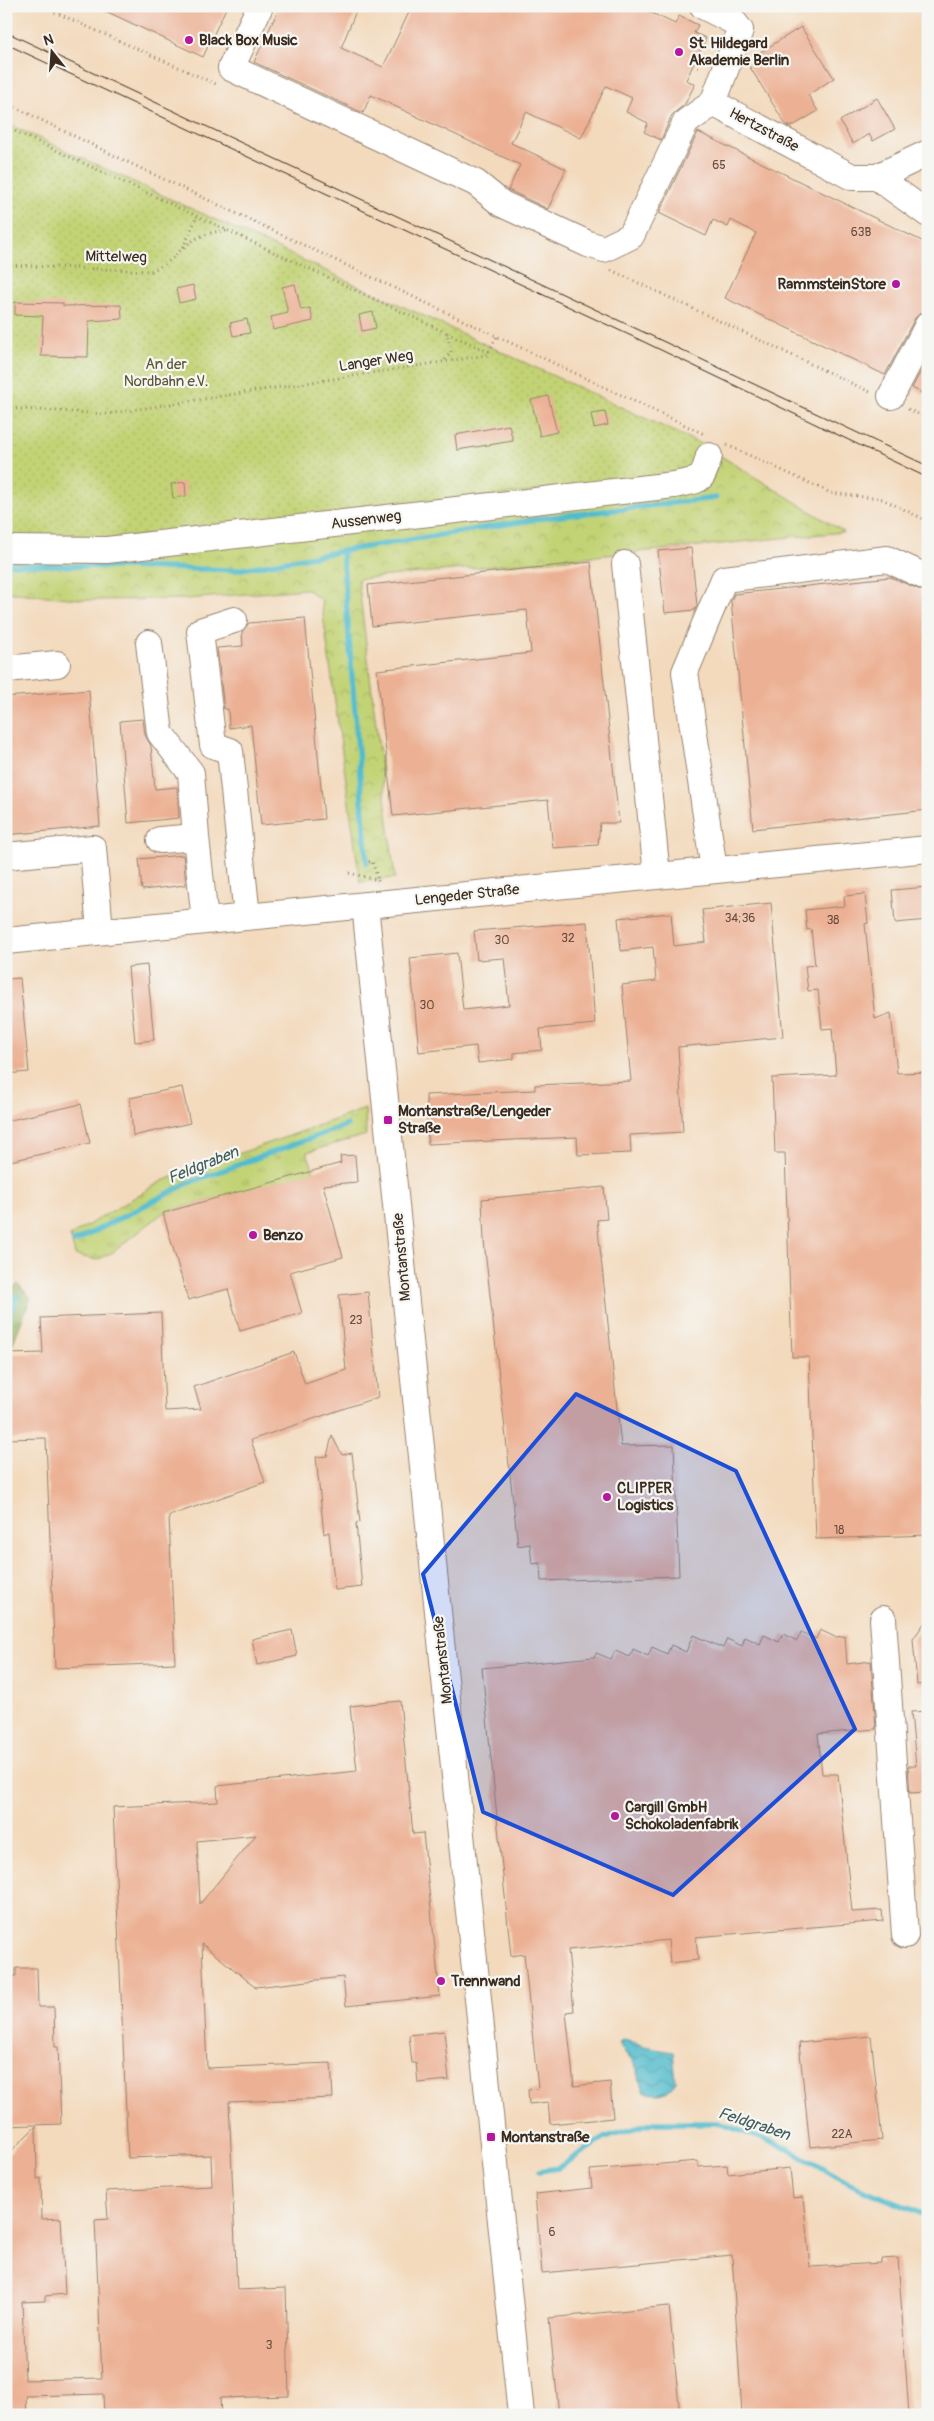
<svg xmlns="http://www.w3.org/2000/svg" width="934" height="2421" font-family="Pangolin,sans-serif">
  <defs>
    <pattern id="grass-tufts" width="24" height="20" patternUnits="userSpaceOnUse" patternTransform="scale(1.25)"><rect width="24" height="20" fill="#c2d375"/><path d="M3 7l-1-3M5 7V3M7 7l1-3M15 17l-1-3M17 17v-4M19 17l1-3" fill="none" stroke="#a8b565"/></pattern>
    <pattern id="forest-crowns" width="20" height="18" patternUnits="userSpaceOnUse" patternTransform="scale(1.25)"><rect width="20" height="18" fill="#99b566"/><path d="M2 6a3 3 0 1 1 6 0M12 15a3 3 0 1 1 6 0" fill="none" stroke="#7e9353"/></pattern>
    <pattern id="park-crowns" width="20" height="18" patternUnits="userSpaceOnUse" patternTransform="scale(1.25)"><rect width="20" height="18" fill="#c2d375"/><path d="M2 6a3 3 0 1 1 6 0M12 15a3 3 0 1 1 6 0" fill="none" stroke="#a8b565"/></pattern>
    <pattern id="garden-dots" width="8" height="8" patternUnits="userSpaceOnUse" patternTransform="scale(1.25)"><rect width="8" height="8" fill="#c2d375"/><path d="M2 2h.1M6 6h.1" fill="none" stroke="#a8b565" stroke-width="1.8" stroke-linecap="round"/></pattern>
    <pattern id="water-waves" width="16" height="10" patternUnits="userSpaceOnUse" patternTransform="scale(1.25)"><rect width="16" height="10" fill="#50bbcc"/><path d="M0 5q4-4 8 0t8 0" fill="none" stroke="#4498a5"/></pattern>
  </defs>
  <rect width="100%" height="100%" fill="#f6f6f2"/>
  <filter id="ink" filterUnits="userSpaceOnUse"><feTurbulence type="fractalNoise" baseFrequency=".02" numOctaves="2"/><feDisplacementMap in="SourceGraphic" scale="10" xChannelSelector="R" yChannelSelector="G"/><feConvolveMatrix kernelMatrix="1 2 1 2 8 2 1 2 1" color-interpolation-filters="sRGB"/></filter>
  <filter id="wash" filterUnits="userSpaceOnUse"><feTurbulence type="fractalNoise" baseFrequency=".0096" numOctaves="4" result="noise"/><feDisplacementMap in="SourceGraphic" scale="20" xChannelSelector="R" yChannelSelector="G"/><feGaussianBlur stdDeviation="1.12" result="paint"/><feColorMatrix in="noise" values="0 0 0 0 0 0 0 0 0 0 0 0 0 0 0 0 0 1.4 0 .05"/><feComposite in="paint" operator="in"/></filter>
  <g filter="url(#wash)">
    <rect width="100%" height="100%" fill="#f3dabd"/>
    <path fill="url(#grass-tufts)" stroke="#7e7e4a" d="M365,1109L366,1135L307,1152L314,1172L163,1213L113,1252L97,1260L75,1255L70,1236L162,1181Z"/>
    <path fill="url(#forest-crowns)" stroke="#6a7042" d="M18,1284L31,1298L6,1360V1293Z"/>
    <path fill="url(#park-crowns)" stroke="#7e7e4a" d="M703,445L844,532L358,579L395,878L360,882L321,600L306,589L187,599L90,600L6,592V542Z"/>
    <path fill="url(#garden-dots)" stroke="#7e7e4a" d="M6,123L703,445L694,473L105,540L6,542Z"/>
    <path fill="url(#water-waves)" stroke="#467275" d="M625,2039L644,2046L673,2051L676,2082C667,2095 659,2096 644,2092C639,2083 640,2073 635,2065C629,2056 622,2052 619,2042Z"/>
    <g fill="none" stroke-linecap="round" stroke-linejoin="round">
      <path stroke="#50bbcc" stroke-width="5.5" d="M342,551L367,863
        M6,564L237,570L342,551L544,518L716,498
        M74,1242L188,1183L347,1125
        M6,1323L17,1296
        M539,2171L558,2168L604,2138L654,2123H718L781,2145L857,2187L928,2216"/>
    </g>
    <g id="blocks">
      <path fill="#ecb194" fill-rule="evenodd" d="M95,6H227L203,57Z
        M280,6H358L341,48L383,67L412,6H637L675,24L679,16L698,25L694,33L706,38L686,80L695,84L685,104L672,115L661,140L644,132L648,123L626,112L632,98L606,86L581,138L526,112L511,143L566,169L548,209L508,190L520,165L371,95L363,113L254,62Z
        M801,27L834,78L808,95L818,111L791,127L786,125L746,61Z
        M877,98L895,129L873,141L869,134L853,144L840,121Z
        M698,132L928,244V301L923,311L915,318L885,375L725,298L756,233L731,220L728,227L713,220L706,236L659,213Z
        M295,284L301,310L310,308L313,321L273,330L271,317L288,313L282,287Z
        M193,285L196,299L179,303L176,289Z
        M15,302L63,303V306L121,305L122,319L89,321L88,357L41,356L43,316L15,315Z
        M373,312L376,328L362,331L359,315Z
        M247,319L250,333L233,336L230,323Z
        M928,358V396L912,388Z
        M548,396L557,432L540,436L531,400Z
        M605,412L608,425L594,428L591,414Z
        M509,425L513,441L457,450L455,435Z
        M185,482L186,496L173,498L171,484Z
        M691,548L697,605L695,610L665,613L658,551Z
        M591,562L619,823H600L598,845L553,848L548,800L393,816L377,670L531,653L527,610L372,626L368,585Z
        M890,577L928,593V810L753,829L731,601L734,594Z
        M305,618L324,819L261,825L251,725L229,728L228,709H224L217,648L243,646L242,632L249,623Z
        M89,690L100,826L6,835V697Z
        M143,719L145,735L151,746L155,789L177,787L179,818L128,823L120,721Z
        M183,855L186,885L142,890L139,859Z
        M928,887V920L895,923L892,890Z
        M865,894L868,923L865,924L875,1019L891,1013L897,1073L928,1072V1535L816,1539L809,1357H792L785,1153H775L772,1078L836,1075L832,1028L822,1029L818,990L808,991L805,966L815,965L811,929L807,930L805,910L845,906L844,896Z
        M771,903L783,1037L678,1047L683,1132L630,1135L631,1153L578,1155L577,1137L428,1144L426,1095L535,1090V1085L631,1081L622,985L656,981L653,947L621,951L618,918L671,913L674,946L706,942L702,910Z
        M587,922L595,1024L540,1029L542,1050L514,1053V1059L478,1063L476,1046L419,1052L410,958L457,953L463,1010L509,1005L504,958L477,960L474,931Z
        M147,965L154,1040L135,1042L128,967Z
        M20,978L29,1072L6,1074V979Z
        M182,1087L190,1123L133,1136L130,1098Z
        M81,1104L90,1143L6,1162V1121Z
        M355,1155L357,1182L323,1185L343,1257L290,1272L302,1313L240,1331L228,1289L188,1300L163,1213L341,1163L340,1156Z
        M604,1187L607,1219L597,1220L621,1446L674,1445L679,1576L541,1581L540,1563L532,1564L530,1544L518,1546L484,1241L482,1199Z
        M368,1292L378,1397L251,1440L265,1482L169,1516L175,1663L55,1668L46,1438L6,1439V1360L8,1354L43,1353L41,1318L161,1313L165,1411L201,1409L194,1387L294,1352L305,1384L346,1370L339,1295Z
        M332,1436L342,1455L352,1453L360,1522L356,1523L362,1587L335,1590L329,1532L324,1534L316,1457L327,1456Z
        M928,1618V1684L917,1685L913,1639Z
        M292,1630L297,1656L257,1665L252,1639Z
        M820,1630L835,1637L845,1636L847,1664L871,1661L876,1729L818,1734L822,1774H838L852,1912L882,1910L883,1921L696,1937L698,1960L670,1963L668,1940L568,1950L574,2011L566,2012L574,2086L610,2082L613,2118L550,2124L548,2102L529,2104L528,2090L538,2089L524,1954L511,1956L482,1668L594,1657L596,1653L611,1659L615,1651L630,1657L633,1649L648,1656L652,1647L667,1654L671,1645L686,1652L693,1635L723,1648L727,1639L742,1646L745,1637L760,1644L764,1635L779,1642L783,1634L797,1641L801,1632L816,1639Z
        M400,1701L413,1834L423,1833L440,1996L346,2006L343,1977L256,1987L202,1944L207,2068L331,2063L333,2098L229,2102L237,2290L286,2288L289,2396L220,2398L221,2415H104L103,2394L26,2396L27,2415H9L6,2341V2156L36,2126L37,2179L41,2178L42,2219L61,2218L65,2294L45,2296V2301L22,2302L25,2380L102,2378L95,2220L108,2219L106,2191L212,2186L211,2155L128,2158L113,1807L218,1802L217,1786L357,1771L350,1706ZM256,1835L200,1904L197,1841Z
        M928,1711V1792L910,1793L908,1766H916L911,1712Z
        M16,1968H37L38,2007H54L55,2047H58L61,2124L6,2126V1977L16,1976Z
        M444,2031L449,2080L418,2083L416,2063H412L409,2035Z
        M871,2036L882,2140L810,2147L799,2043Z
        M698,2161V2167L727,2165L728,2174L790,2168L793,2198L803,2197L810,2267L881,2263V2259L898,2258L909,2415H742L732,2255L542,2273L535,2194L592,2188L590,2170Z
        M669,2306L680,2415H559L549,2318Z"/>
    </g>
  </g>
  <g filter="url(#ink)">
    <use href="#blocks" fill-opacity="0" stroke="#97826e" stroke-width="1"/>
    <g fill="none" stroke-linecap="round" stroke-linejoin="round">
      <g stroke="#97826e" stroke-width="28">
        <path id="minor" d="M260,6L231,68L476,183L502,204L588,244L604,249L631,236L686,122L713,103
          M703,6L733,21L740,30L713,103L852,177H877L928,153
          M877,177L928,214
          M891,396L928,325
          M6,549L107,550L674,485C700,479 702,484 709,456
          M625,564L657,875
          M234,620L200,631L213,745L230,751L247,917
          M149,643L160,733L191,773L196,837
          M6,669L57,664
          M160,840L196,837L205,921
          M6,856L93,848L100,931
          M714,870L685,672L724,579L887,559L928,578
          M365,905L521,2415
          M6,941L928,849
          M883,1619L905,1935"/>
      </g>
      <path stroke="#97826e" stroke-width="3" stroke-dasharray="1 4" stroke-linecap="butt" d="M41,6L216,84
        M698,67H699
        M6,103L136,166L706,435
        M6,127L447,333L451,352L443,362
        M184,247C198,236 210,231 228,231
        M6,265L151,271C182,256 184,247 197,216
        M611,270L870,392
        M447,333L489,352
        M6,408L107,414L487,355L497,336
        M908,409L928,419
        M727,445L831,493L882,499L928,521
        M369,862L372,861L378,880
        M349,873L378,880V884"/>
      <use href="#minor" stroke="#fff" stroke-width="26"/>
      <path stroke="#3b2a1e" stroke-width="1" d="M6,32L928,466
        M6,44L640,340L928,478"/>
    </g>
  </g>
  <path fill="#1d4ed8" fill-opacity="0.2" stroke="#1d4ed8" stroke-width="4" stroke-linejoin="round" d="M576,1394L736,1471L855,1729L673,1895L483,1812L423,1574Z"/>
  <g fill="#b5179e" stroke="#f6f6f2" stroke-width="2">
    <circle cx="189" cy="40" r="5"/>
    <circle cx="679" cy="52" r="5"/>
    <circle cx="896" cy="284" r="5"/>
    <rect x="383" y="1115" width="10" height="10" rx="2.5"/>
    <circle cx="253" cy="1235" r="5"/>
    <circle cx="607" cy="1497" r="5"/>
    <circle cx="615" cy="1816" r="5"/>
    <circle cx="441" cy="1981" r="5"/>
    <rect x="486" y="2132" width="10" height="10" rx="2.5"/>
  </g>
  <g text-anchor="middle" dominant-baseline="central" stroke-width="4.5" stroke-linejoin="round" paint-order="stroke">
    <g font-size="12" fill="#674c3c">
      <text x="719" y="165">65</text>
      <text x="861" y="232">63B</text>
      <text x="740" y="918">34;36</text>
      <text x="833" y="920">38</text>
      <text x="568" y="938">32</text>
      <text x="502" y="940">30</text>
      <text x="427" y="1005">30</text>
      <text x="356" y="1320">23</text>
      <text x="839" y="1530">18</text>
      <text x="842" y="2134">22A</text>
      <text x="552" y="2232">6</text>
      <text x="269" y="2345">3</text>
    </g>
    <g font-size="15" font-weight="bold" fill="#3b2a1e" stroke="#f6f6f2" text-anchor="start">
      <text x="199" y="40">Black Box Music</text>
      <text x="689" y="43">St. Hildegard<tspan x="689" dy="17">Akademie Berlin</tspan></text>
      <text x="886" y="284" text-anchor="end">RammsteinStore</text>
      <text x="398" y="1111">Montanstraße/Lengeder<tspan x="398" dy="17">Straße</tspan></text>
      <text x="263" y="1235">Benzo</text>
      <text x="617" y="1488">CLIPPER<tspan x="617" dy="17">Logistics</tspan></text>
      <text x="625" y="1807">Cargill GmbH<tspan x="625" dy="17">Schokoladenfabrik</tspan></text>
      <text x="451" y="1981">Trennwand</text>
      <text x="501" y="2137">Montanstraße</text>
    </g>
    <g font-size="15" fill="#3b2a1e" stroke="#f6f6f2">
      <text transform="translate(764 130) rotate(28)">Hertzstraße</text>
      <text transform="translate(116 257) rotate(1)">Mittelweg</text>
      <text transform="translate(376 361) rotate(-9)">Langer Weg</text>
      <text transform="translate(366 520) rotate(-7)">Aussenweg</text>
      <text transform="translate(467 895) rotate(-6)">Lengeder Straße</text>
      <text transform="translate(402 1257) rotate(-95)">Montanstraße</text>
      <text transform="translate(443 1660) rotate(-96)">Montanstraße</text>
    </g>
    <g font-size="15" fill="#5d5434" stroke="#f6f6f2">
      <text x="166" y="364">An der<tspan x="166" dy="17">Nordbahn e.V.</tspan></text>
    </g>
    <g font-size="16" font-style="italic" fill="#425d5b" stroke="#f6f6f2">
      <text transform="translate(203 1165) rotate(-22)">Feldgraben</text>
      <text transform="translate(754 2124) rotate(18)">Feldgraben</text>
    </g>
  </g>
  <rect width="934" height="2421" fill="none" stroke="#f6f6f2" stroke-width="25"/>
  <g transform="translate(52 52) rotate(343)" stroke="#f6f6f2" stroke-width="4" paint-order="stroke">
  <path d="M0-4L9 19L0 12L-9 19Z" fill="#3b2a1e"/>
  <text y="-8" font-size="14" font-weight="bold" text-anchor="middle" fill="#3b2a1e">N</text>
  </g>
</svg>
